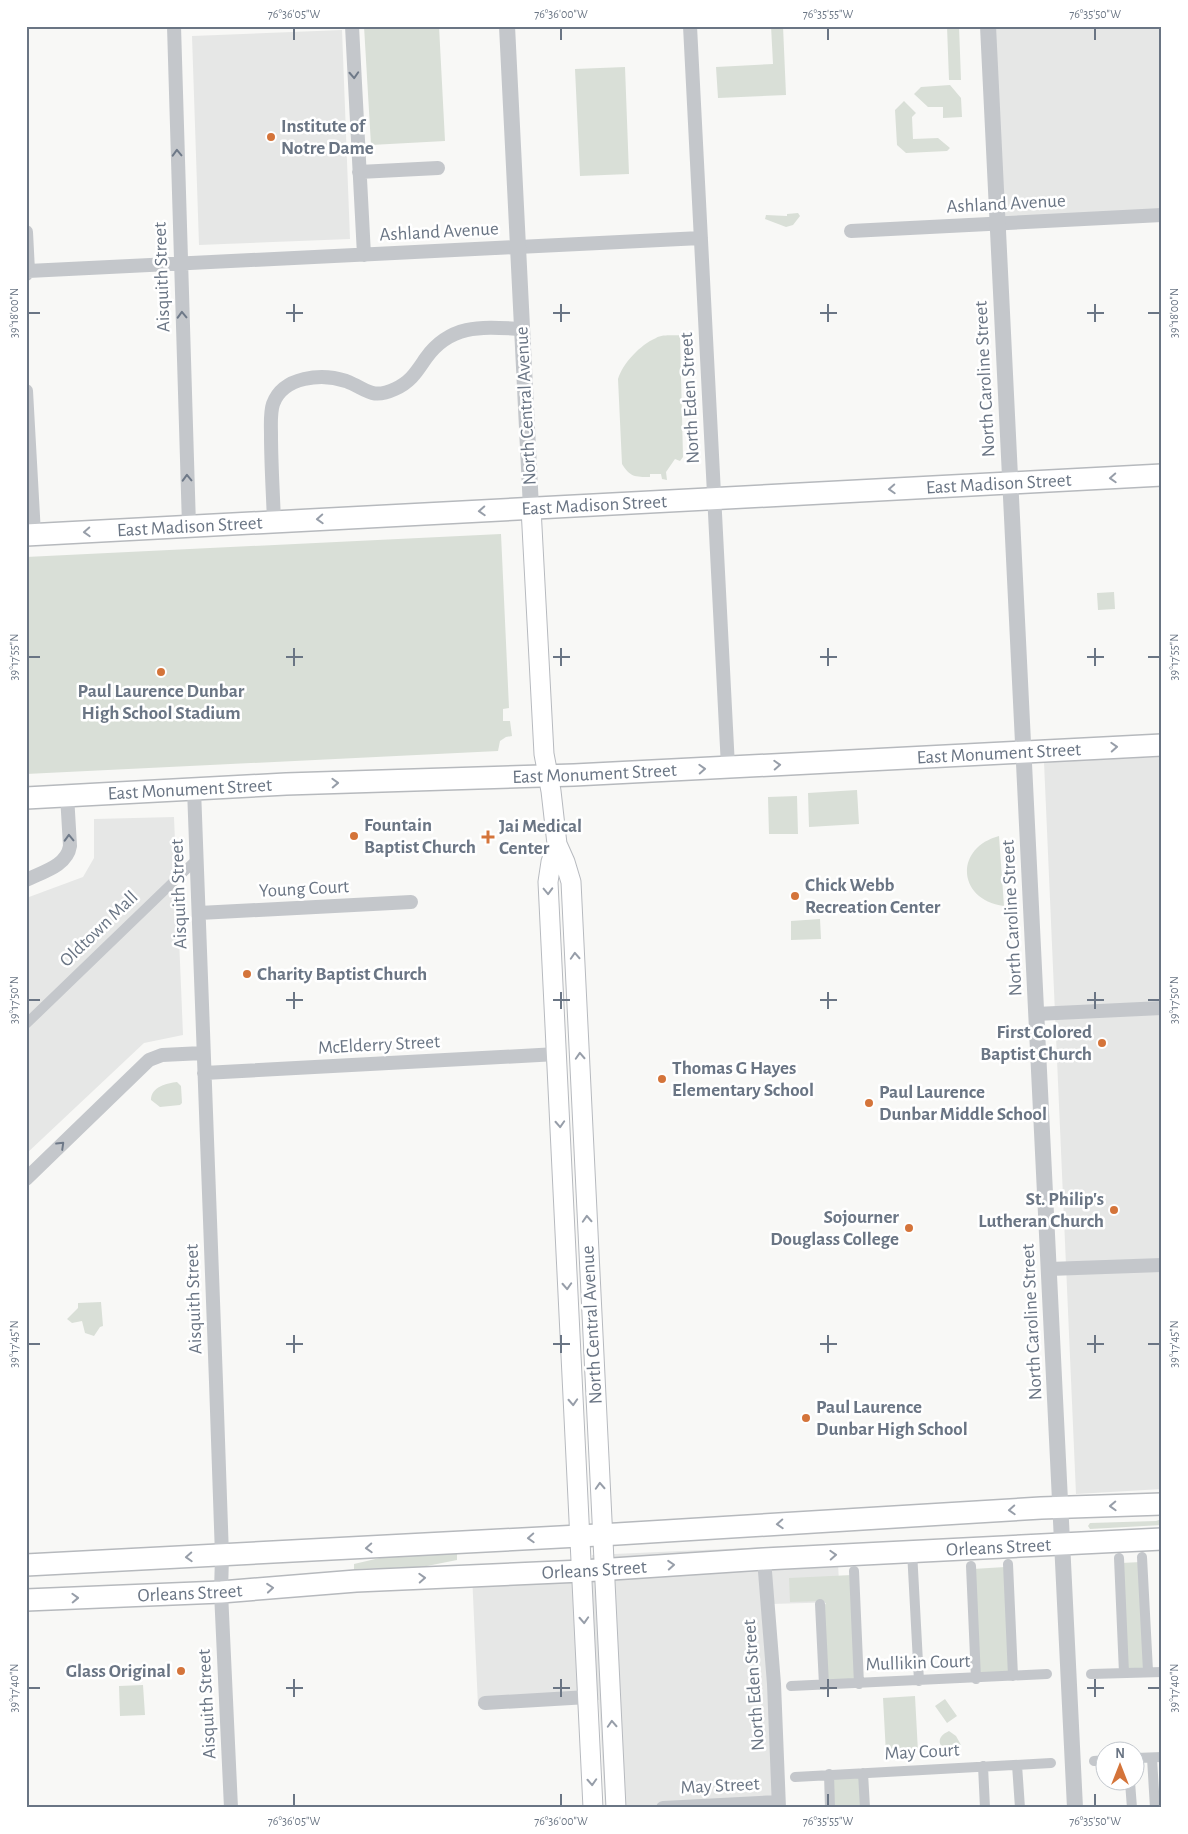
<svg xmlns="http://www.w3.org/2000/svg" width="1188" height="1834" font-family="'Alegreya Sans',sans-serif">
  <rect width="100%" height="100%" fill="#f8f8f6"/>
  <path fill="#e6e7e6" d="M988,26H1162V213L997,220Z
    M342,30L350,239L199,245L192,36Z
    M1162,757V1489L1076,1494L1044,762Z
    M174,817L183,1035L144,1043L26,1154V900L29,897L83,877L94,858V819Z
    M837,1544L840,1602L771,1604L779,1802L685,1808H605L599,1700L478,1706L472,1574L592,1567V1555Z"/>
  <path fill="#d9dfd7" d="M364,26H439L445,141L371,145Z
    M771,26H783L786,95L718,98L716,67L773,64Z
    M947,26H959L961,80H949Z
    M625,67L629,174L580,176L575,69Z
    M950,85L961,98L962,117L943,118V107H928L914,94L921,87Z
    M904,101L916,113L912,117L913,139L938,138L950,148L947,151L906,153L897,145L895,110Z
    M798,213L800,216L793,225L786,227L765,219L766,215L787,216V214Z
    M680,335L683,457L680,461L675,459L666,472L667,480L662,479L661,474H650V477C635,477 630,477 622,464L618,379C623,363 640,345 656,338C662,334 673,336 680,335Z
    M501,534L509,708L503,709V721H510L512,736L506,737L500,741L498,751L26,774V557Z
    M1114,592L1115,609L1098,610L1097,593Z
    M857,790L859,824L809,827L808,793Z
    M797,796L798,834H769L768,797Z
    M999,836L1004,906C957,900 954,848 999,836Z
    M820,919L821,939L791,940V921Z
    M177,1082L181,1086L182,1103L180,1105L160,1107L151,1100C151,1087 167,1083 177,1082Z
    M101,1302L103,1326L100,1327L94,1336L85,1333L82,1321L72,1323L67,1319L78,1308V1303Z
    M1162,1519V1525L1090,1529L1088,1526L1090,1523L1156,1521Z
    M457,1553V1560L422,1567L354,1569V1564L384,1557Z
    M1141,1562L1146,1668L1126,1669L1121,1563Z
    M1005,1567L1011,1675L979,1677L973,1569Z
    M852,1575L857,1681L826,1683L822,1605L826,1604L824,1601L790,1602L789,1578Z
    M143,1685L145,1715L120,1716L119,1686Z
    M915,1696L918,1752L886,1754L883,1698Z
    M945,1699L957,1716L947,1723L935,1706Z
    M949,1731L956,1736L961,1745L949,1752C937,1746 936,1737 949,1731Z
    M861,1775L863,1808H832L831,1776Z"/>
  <g fill="none" stroke-linecap="round" stroke-linejoin="round">
    <g stroke="#b7babf" stroke-width="21">
      <path id="secondary" d="M531,508L544,754L551,791L557,844L565,862L571,882L616,1808
        M557,844L551,862L548,882L593,1808"/>
    </g>
    <g stroke="#b6b9bd" stroke-width="24">
      <g id="primary">
        <path id="s1" d="M26,535L1162,475"/>
        <path id="s2" d="M26,798L286,784L574,775L1162,745"/>
        <path d="M26,1565L617,1534L1041,1508L1162,1504"/>
        <path id="s3" d="M26,1600L221,1592L356,1581L582,1571L764,1559L1162,1539"/>
      </g>
    </g>
    <path stroke="#c4c7cb" stroke-width="10" d="M26,1024L196,860
      M912,1551L919,1681
      M1142,1557L1148,1671
      M1119,1558L1124,1673
      M1008,1564L1013,1676
      M971,1566L976,1679
      M854,1571L859,1684
      M820,1604L824,1685
      M1091,1674L1162,1672
      M791,1686L1047,1674
      M1136,1758L1162,1757
      M1152,1758L1155,1808
      M1094,1761L1106,1760
      M1017,1765L1020,1808
      M983,1766L985,1808
      M863,1773L865,1808
      M829,1774L830,1808
      M795,1777L1051,1763
      M1130,1782L1132,1808"/>
    <path stroke="#c4c7cb" stroke-width="14" d="M174,26L189,526
      M352,26L364,255
      M690,26L728,767
      M359,172L438,168
      M851,231L1162,215
      M26,232L28,271L26,274
      M28,271L701,238
      M26,391L34,534
      M274,522C273,493 271,464 271,435C271,425 270,413 273,404C283,376 322,373 346,381C367,389 371,400 395,389C411,382 417,371 426,358C451,323 484,327 522,329
      M194,789L216,1382L222,1556L221,1592L231,1808
      M26,880C42,872 67,866 70,846L67,795
      M199,913L411,902
      M1036,1014L1162,1008
      M204,1073L557,1054
      M26,1179L149,1060L162,1055L203,1053
      M1049,1269L1162,1265
      M764,1559L774,1684L779,1808
      M485,1703L588,1697
      M663,1808L778,1802"/>
    <path stroke="#c4c7cb" stroke-width="16" d="M507,26L531,508
      M988,26L1075,1808"/>
    <use href="#secondary" stroke="#fff" stroke-width="19"/>
    <use href="#primary" stroke="#fff" stroke-width="21"/>
  </g>
  <defs><path id="oneway-chevron" d="M-2-3.5L2.5 0L-2 3.5" fill="none" stroke-width="1.6" stroke-linecap="round" stroke-linejoin="round" transform="scale(1.25)"/></defs>
  <g stroke="#6e7988">
    <use href="#oneway-chevron" transform="translate(354 75) rotate(87)"/>
    <use href="#oneway-chevron" transform="translate(177 153) rotate(-92)"/>
    <use href="#oneway-chevron" transform="translate(182 315) rotate(-92)"/>
    <use href="#oneway-chevron" transform="translate(187 478) rotate(-92)"/>
    <use href="#oneway-chevron" transform="translate(69 838) rotate(-92)"/>
    <use href="#oneway-chevron" transform="translate(61 1145) rotate(-44)"/>
  </g>
  <g stroke="#979ea9">
    <use href="#oneway-chevron" transform="translate(1113 478) rotate(177)"/>
    <use href="#oneway-chevron" transform="translate(892 489) rotate(177)"/>
    <use href="#oneway-chevron" transform="translate(482 511) rotate(177)"/>
    <use href="#oneway-chevron" transform="translate(320 519) rotate(177)"/>
    <use href="#oneway-chevron" transform="translate(87 532) rotate(177)"/>
    <use href="#oneway-chevron" transform="translate(1114 747) rotate(-3)"/>
    <use href="#oneway-chevron" transform="translate(777 765) rotate(-3)"/>
    <use href="#oneway-chevron" transform="translate(702 769) rotate(-3)"/>
    <use href="#oneway-chevron" transform="translate(335 783) rotate(-2)"/>
    <use href="#oneway-chevron" transform="translate(548 891) rotate(88)"/>
    <use href="#oneway-chevron" transform="translate(575 956) rotate(-93)"/>
    <use href="#oneway-chevron" transform="translate(580 1056) rotate(-93)"/>
    <use href="#oneway-chevron" transform="translate(560 1124) rotate(87)"/>
    <use href="#oneway-chevron" transform="translate(587 1219) rotate(-93)"/>
    <use href="#oneway-chevron" transform="translate(567 1286) rotate(87)"/>
    <use href="#oneway-chevron" transform="translate(573 1402) rotate(87)"/>
    <use href="#oneway-chevron" transform="translate(600 1486) rotate(-93)"/>
    <use href="#oneway-chevron" transform="translate(1113 1506) rotate(178)"/>
    <use href="#oneway-chevron" transform="translate(1012 1510) rotate(177)"/>
    <use href="#oneway-chevron" transform="translate(780 1524) rotate(177)"/>
    <use href="#oneway-chevron" transform="translate(531 1538) rotate(177)"/>
    <use href="#oneway-chevron" transform="translate(369 1548) rotate(177)"/>
    <use href="#oneway-chevron" transform="translate(833 1555) rotate(-3)"/>
    <use href="#oneway-chevron" transform="translate(189 1557) rotate(177)"/>
    <use href="#oneway-chevron" transform="translate(671 1565) rotate(-4)"/>
    <use href="#oneway-chevron" transform="translate(422 1578) rotate(-3)"/>
    <use href="#oneway-chevron" transform="translate(270 1588) rotate(-5)"/>
    <use href="#oneway-chevron" transform="translate(75 1598) rotate(-2)"/>
    <use href="#oneway-chevron" transform="translate(584 1620) rotate(87)"/>
    <use href="#oneway-chevron" transform="translate(612 1724) rotate(-93)"/>
    <use href="#oneway-chevron" transform="translate(592 1782) rotate(87)"/>
  </g>
  <path fill="none" stroke="#6a7584" stroke-width="2" d="M294,28V40M561,28V40M828,28V40M1095,28V40M294,304V322M561,304V322M828,304V322M1095,304V322M28,313H40M286,313H303M553,313H570M820,313H837M1087,313H1104M1148,313H1160M294,648V666M561,648V666M828,648V666M1095,648V666M28,657H40M286,657H303M553,657H570M820,657H837M1087,657H1104M1148,657H1160M294,992V1009M561,992V1009M828,992V1009M1095,992V1009M28,1000H40M286,1000H303M553,1000H570M820,1000H837M1087,1000H1104M1148,1000H1160M294,1335V1353M561,1335V1353M828,1335V1353M1095,1335V1353M28,1344H40M286,1344H303M553,1344H570M820,1344H837M1087,1344H1104M1148,1344H1160M294,1679V1697M561,1679V1697M828,1679V1697M1095,1679V1697M28,1688H40M286,1688H303M553,1688H570M820,1688H837M1087,1688H1104M1148,1688H1160M294,1794V1806M561,1794V1806M828,1794V1806M1095,1794V1806"/>
  <g fill="#d4743a" stroke="#fff" stroke-width="2">
    <circle cx="271" cy="137" r="5"/>
    <circle cx="161" cy="672" r="5"/>
    <circle cx="354" cy="836" r="5"/>
    <path d="M485.5 829.5h5v5h5v5h-5v5h-5v-5h-5v-5h5z"/>
    <circle cx="795" cy="896" r="5"/>
    <circle cx="247" cy="974" r="5"/>
    <circle cx="1102" cy="1043" r="5"/>
    <circle cx="662" cy="1079" r="5"/>
    <circle cx="869" cy="1103" r="5"/>
    <circle cx="1114" cy="1210" r="5"/>
    <circle cx="909" cy="1228" r="5"/>
    <circle cx="806" cy="1418" r="5"/>
    <circle cx="181" cy="1671" r="5"/>
  </g>
  <g text-anchor="middle" dominant-baseline="central" stroke-width="5" stroke-linejoin="round" paint-order="stroke">
    <g font-size="19" font-weight="bold" fill="#6a7584" stroke="#fff" text-anchor="start">
      <text x="281" y="126">Institute of<tspan x="281" dy="22">Notre Dame</tspan></text>
      <text x="161" y="691" text-anchor="middle">Paul Laurence Dunbar<tspan x="161" dy="22">High School Stadium</tspan></text>
      <text x="364" y="825">Fountain<tspan x="364" dy="22">Baptist Church</tspan></text>
      <text x="499" y="826">Jai Medical<tspan x="499" dy="22">Center</tspan></text>
      <text x="805" y="885">Chick Webb<tspan x="805" dy="22">Recreation Center</tspan></text>
      <text x="257" y="974">Charity Baptist Church</text>
      <text x="1092" y="1032" text-anchor="end">First Colored<tspan x="1092" dy="22">Baptist Church</tspan></text>
      <text x="672" y="1068">Thomas G Hayes<tspan x="672" dy="22">Elementary School</tspan></text>
      <text x="879" y="1092">Paul Laurence<tspan x="879" dy="22">Dunbar Middle School</tspan></text>
      <text x="1104" y="1199" text-anchor="end">St. Philip's<tspan x="1104" dy="22">Lutheran Church</tspan></text>
      <text x="899" y="1217" text-anchor="end">Sojourner<tspan x="899" dy="22">Douglass College</tspan></text>
      <text x="816" y="1407">Paul Laurence<tspan x="816" dy="22">Dunbar High School</tspan></text>
      <text x="171" y="1671" text-anchor="end">Glass Original</text>
    </g>
    <g font-size="19" fill="#6a7584" stroke="#fff">
      <text transform="translate(1006 204) rotate(-3)">Ashland Avenue</text>
      <text transform="translate(439 232) rotate(-3)">Ashland Avenue</text>
      <text transform="translate(162 277) rotate(-92)">Aisquith Street</text>
      <text transform="translate(985 379) rotate(-93)">North Caroline Street</text>
      <text transform="translate(690 398) rotate(-93)">North Eden Street</text>
      <text transform="translate(526 406) rotate(-93)">North Central Avenue</text>
      <text stroke="none"><textPath href="#s1" startOffset="974">East Madison Street</textPath></text>
      <text stroke="none"><textPath href="#s1" startOffset="569">East Madison Street</textPath></text>
      <text stroke="none"><textPath href="#s1" startOffset="164">East Madison Street</textPath></text>
      <text stroke="none"><textPath href="#s2" startOffset="974">East Monument Street</textPath></text>
      <text stroke="none"><textPath href="#s2" startOffset="569">East Monument Street</textPath></text>
      <text stroke="none"><textPath href="#s2" startOffset="164">East Monument Street</textPath></text>
      <text transform="translate(304 889) rotate(-3)">Young Court</text>
      <text transform="translate(179 894) rotate(-92)">Aisquith Street</text>
      <text transform="translate(1012 918) rotate(-93)">North Caroline Street</text>
      <text transform="translate(99 929) rotate(-44)">Oldtown Mall</text>
      <text transform="translate(379 1045) rotate(-3)">McElderry Street</text>
      <text transform="translate(194 1299) rotate(-92)">Aisquith Street</text>
      <text transform="translate(1032 1322) rotate(-93)">North Caroline Street</text>
      <text transform="translate(592 1325) rotate(-93)">North Central Avenue</text>
      <text stroke="none"><textPath href="#s3" startOffset="974">Orleans Street</textPath></text>
      <text stroke="none"><textPath href="#s3" startOffset="569">Orleans Street</textPath></text>
      <text stroke="none"><textPath href="#s3" startOffset="164">Orleans Street</textPath></text>
      <text transform="translate(918 1663) rotate(-2)">Mullikin Court</text>
      <text transform="translate(754 1685) rotate(-94)">North Eden Street</text>
      <text transform="translate(207 1704) rotate(-93)">Aisquith Street</text>
      <text transform="translate(922 1752) rotate(-3)">May Court</text>
      <text transform="translate(720 1786) rotate(-3)">May Street</text>
    </g>
  </g>
  <rect width="1188" height="1834" fill="none" stroke="#ffffff" stroke-width="55"/>
  <g transform="translate(1120 1766)"><circle r="24" fill="#ffffff" stroke="#c3c8ce"/>
  <path d="M0-4L9 19L0 12L-9 19Z" fill="#d4743a"/>
  <text y="-8" font-size="14" font-weight="bold" text-anchor="middle" fill="#6a7584">N</text>
  </g>
  <rect x="28" y="28" width="1132" height="1778" fill="none" stroke="#6a7584" stroke-width="2"/>
  <g font-size="12" text-anchor="middle" fill="#6a7584">
    <text x="294" y="18">76°36'05"W</text>
    <text x="561" y="18">76°36'00"W</text>
    <text x="828" y="18">76°35'55"W</text>
    <text x="1095" y="18">76°35'50"W</text>
    <text transform="translate(14 313) rotate(-90)" y="4">39°18'00"N</text>
    <text transform="translate(1174 313) rotate(-90)" y="4">39°18'00"N</text>
    <text transform="translate(14 657) rotate(-90)" y="4">39°17'55"N</text>
    <text transform="translate(1174 657) rotate(-90)" y="4">39°17'55"N</text>
    <text transform="translate(14 1000) rotate(-90)" y="4">39°17'50"N</text>
    <text transform="translate(1174 1000) rotate(-90)" y="4">39°17'50"N</text>
    <text transform="translate(14 1344) rotate(-90)" y="4">39°17'45"N</text>
    <text transform="translate(1174 1344) rotate(-90)" y="4">39°17'45"N</text>
    <text transform="translate(14 1688) rotate(-90)" y="4">39°17'40"N</text>
    <text transform="translate(1174 1688) rotate(-90)" y="4">39°17'40"N</text>
    <text x="294" y="1825">76°36'05"W</text>
    <text x="561" y="1825">76°36'00"W</text>
    <text x="828" y="1825">76°35'55"W</text>
    <text x="1095" y="1825">76°35'50"W</text>
  </g>
</svg>
